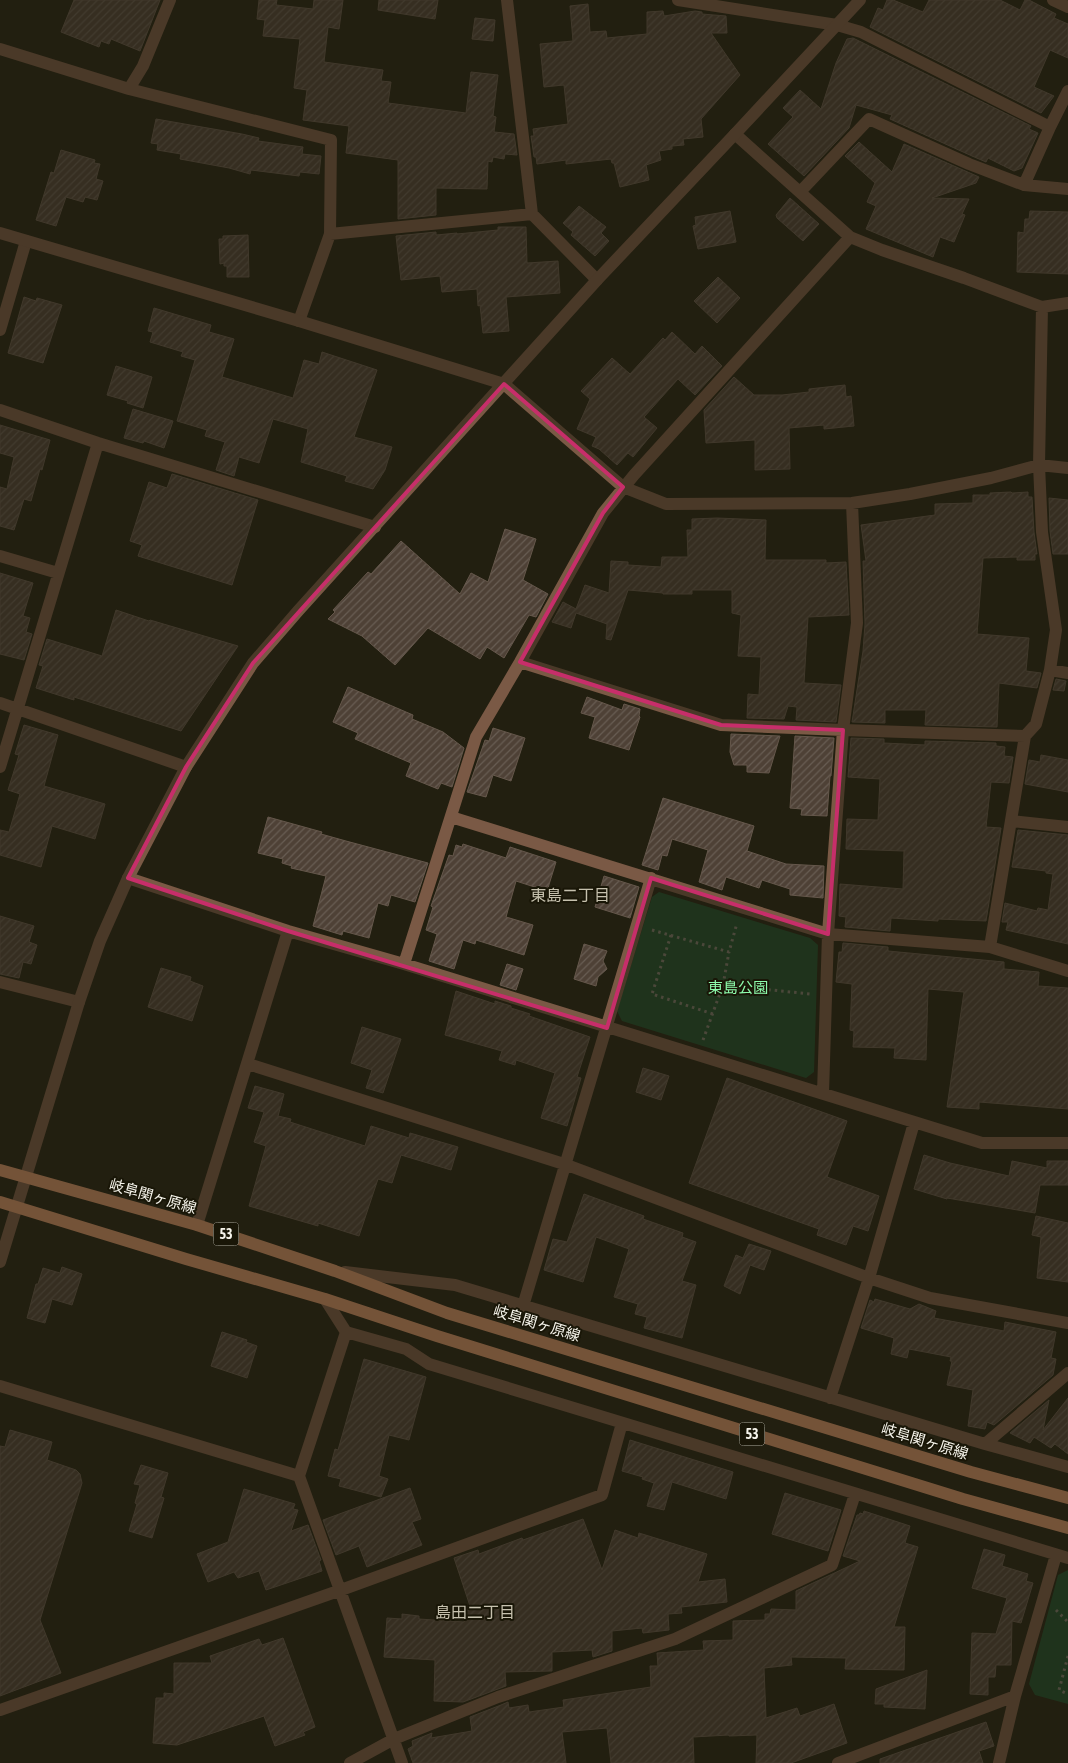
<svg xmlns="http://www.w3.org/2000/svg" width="1068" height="1763" font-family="'Asap Condensed','Noto Sans JP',sans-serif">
  <defs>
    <pattern id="building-hatch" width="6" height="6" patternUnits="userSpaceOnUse" patternTransform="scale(1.25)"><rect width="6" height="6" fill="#4e4136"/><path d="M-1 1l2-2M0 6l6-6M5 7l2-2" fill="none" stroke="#685d53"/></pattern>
  </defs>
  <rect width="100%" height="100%" fill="#221f10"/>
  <path fill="#1b4d2b" d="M659,892L810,938L818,945L814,1072L806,1078L622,1021L617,1011L652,897Z
    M1068,1570V1704L1035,1695L1029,1684L1058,1575Z"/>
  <path fill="url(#building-hatch)" stroke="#65574b" d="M74,0H160L140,51L111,39L109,44L101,41L99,47L61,32Z
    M259,0H277L276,5L313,9L314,0H343L339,29L328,27L324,62L383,70L381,81L391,82L388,103L466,113L471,72L498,75L493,116L496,117L494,132L514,134L517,155L505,154L504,159L493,157L492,162L488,161L487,189L436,188V215L398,219V160L346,153L349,126L303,120L307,90L294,88L300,39L263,36L265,20L257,19Z
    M379,0H438L435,19L378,10Z
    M887,0H893L923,12L929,0H1000L1020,10L1025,0H1029L1056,14L1054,18L1068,24V58L1050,50L1034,87L1054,96L1041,113L870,27L878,8L883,10Z
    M588,4L590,32L606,31L607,38L647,34V12L663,11L664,16L695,11L702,12V14L726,16L727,33H711L740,75L701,119L703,137L683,139L684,145L672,146V149L659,151L661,160L646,165L649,180L620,187L614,163H612L611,159L566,164V160L537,164L536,157H534L531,136H534L533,129L568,124L564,85L544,87L540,44L573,41L570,6Z
    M475,18L495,20L493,41L472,39Z
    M853,38L1031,126L1029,129L1038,133L1022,168L1014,171L988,158L986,162L972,156L890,119L892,115L856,105L849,128L804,176L768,144L793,117L783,108L800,90L821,109L836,63L847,39Z
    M156,119L242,134L259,138L258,141L303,147L302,154L321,156L319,174L300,172L299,176L251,170L250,174L229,168L180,159L181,154L157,150L158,144L151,143Z
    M859,142L892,172L904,144L979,177L976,183L932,198L969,199L962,214L965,215L954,242L940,237L933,257L866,229L876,206L867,202L875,183L845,156Z
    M61,150L95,160L94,163L100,164L96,179L103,181L97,200L85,197L83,202L66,197L56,226L36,220L51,172L54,173Z
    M790,198L819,224L803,241L777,218L776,215Z
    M579,206L606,227L601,233L609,241L595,256L571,235L573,232L563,223Z
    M730,211L736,242L698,249L693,226L696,225L695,217Z
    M1030,211L1068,212V274L1017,272L1018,232L1024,233L1025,219H1029Z
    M498,227H526L527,263L558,261L560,293L506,297L509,331L483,333L480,305L478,306L477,289L442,292L440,276L401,280L396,236L436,232V235L457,233V234L498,230Z
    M248,235L249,277H227V266H224V263L220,264L219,239H223V236Z
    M718,277L740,298L717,323L694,301Z
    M24,297L36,301L37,298L62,305L43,363L8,353Z
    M154,308L211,325L209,332L234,339L222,377L293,398L304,360L319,364L322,352L377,370L354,437L392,447L385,470L373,489L345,481L347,476L301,462L308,429L273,419L259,463L239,457L234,476L216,470L225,442L205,436L207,430L177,421L195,360L181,356L183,352L150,342L153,332L148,331Z
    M672,332L695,354L702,346L722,366L695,395L678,379L644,417L657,428L633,457L628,453L617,465L599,449L592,446L596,437L577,429L590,399L581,391L612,358L630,374L663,338L665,340Z
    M116,366L152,377L143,408L127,403L128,401L107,395Z
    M734,377L754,395H782L809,392V389L845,385L846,397L851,396L854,426L824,429V425L789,428L790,469L755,470V440L706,443L704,410Z
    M133,409L173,421L164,448L144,441L143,443L124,438Z
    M0,425L50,440L42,470L40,469L31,501L24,499L14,530L0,526V487L7,489L14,457L0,453Z
    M172,474L258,500L232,585L138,556L142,545L130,541L149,482L167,488Z
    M1011,492L1012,493L1028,492V497H1032L1034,532L1037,554H1035V560H1017V557L983,558L977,634L1029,638L1026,671L1041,673L1037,688L999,683L997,727L925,725L926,710H885V723L852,722L863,651L865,624L863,561H866L861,525L935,515V504L973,503V495H990V493Z
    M1049,498L1068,500V554H1053L1050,531Z
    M717,518L766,520L765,560H826V563L846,562L849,615L808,617L804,683L841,685L836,722L796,720L797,707L788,706L784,719L747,718L748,694L759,695L761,657L738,656L741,615L732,613V590H692V594H663V593L628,590L611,640L606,639L607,624L576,613L571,628L552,622L563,602L576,609L585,585L609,593L611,561L628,562V565L661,567L662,557H688L687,530H692V519Z
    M505,529L536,539L523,580L548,594L536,617L529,615L504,658L487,647L480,659L428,628L395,665L362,636L328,619L335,612L333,610L368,572L371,574L401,541L460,594L471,573L488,582Z
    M0,573L33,583L23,616L30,618L26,632L32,634L24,660L0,654Z
    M116,610L149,621L150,620L238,646L181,731L74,697V700L36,688L43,666L39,665L47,639L102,656Z
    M1056,679L1066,681L1064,691L1053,690Z
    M348,687L413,715L412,719L443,732L464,748L452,787L441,783L438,789L406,776L411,763L355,739L358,733L333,722Z
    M587,697L622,710L624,704L640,709L639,716L640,717L629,750L589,738L595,717L581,713Z
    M24,725L58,735L44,786L105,804L95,839L52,826L41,867L0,855V830L9,832L20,794L8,790L19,755L15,754Z
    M493,728L525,738L511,781L493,775L486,797L467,792L485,740L489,741Z
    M731,734L780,736L769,773L747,772V765H734L730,752Z
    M795,736L834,738L831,776H830L827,816L801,815L802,809L790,808Z
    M851,738L884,739V743L925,745V741L996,743V746L1005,747L1004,756L1013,757L1009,783L991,782L986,827L1001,828L986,921L938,919V921L891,918L890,931L845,927L846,917L839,916L840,884L903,889L904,851L846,849L847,819L878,820L880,779L848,777Z
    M1041,755L1068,760V792L1025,784L1029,760L1040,762Z
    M663,798L754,826L747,851L786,864L824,866L823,898L790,895V889L762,880L759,888L726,877L722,890L699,882L708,850L672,839L667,856L662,855L658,870L642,865Z
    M268,817L322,832L321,834L346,841L428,863L415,902L391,895L388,906L378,903L369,938L343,931L342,935L313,926L326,876L291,868L292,866L282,863L283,859L258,853Z
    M1018,830L1068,835V944L1006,930L1008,922H1002L1005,903L1037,911L1038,908L1048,910L1053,874L1046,873V871L1012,867Z
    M463,844L506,858L510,847L556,862L547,891L516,881L506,917L533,925L524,955L476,940L475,944L463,940L454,969L429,961L437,934L426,930L433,907L431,906L449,855L453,856L456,845L462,847Z
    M604,876L639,887L630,918L595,907Z
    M0,916L34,926L29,942L37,945L31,964L23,962L19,978L0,974Z
    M843,943L888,947V951L1004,962V969L1039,972L1038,986L1068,988V1109L979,1102V1109L947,1107L964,992L928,989L926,1060L894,1058L895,1048L853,1047L854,1031L850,1030L852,984L836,982L839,952H842Z
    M584,944L607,951L603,961L607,969L598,977L596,986L574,979Z
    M507,964L523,969L516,990L500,985Z
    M161,968L191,977L190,981L203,986L192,1021L148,1007Z
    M456,991L495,1004V1001L511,1006V1008L530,1014L529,1016L590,1037L577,1077L581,1078L567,1126L541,1118L555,1073L516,1060L515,1065L499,1060L502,1051L445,1035Z
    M362,1027L401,1039L383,1093L366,1088L372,1070L351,1063Z
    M643,1068L669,1076L661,1100L636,1092Z
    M727,1078L847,1121L827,1177L879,1196L868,1231L853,1226L846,1245L817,1235L819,1229L689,1183Z
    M255,1086L284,1094L278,1116L291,1119L290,1122L365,1146L371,1126L409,1138L410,1133L458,1147L451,1170L401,1155L392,1183L378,1179L359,1236L318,1223V1226L249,1206L266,1146L254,1142L264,1112L248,1108Z
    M924,1155L950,1163L1009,1176L1012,1161L1047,1168V1161H1068V1185H1040L1035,1213L947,1198V1199L914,1189Z
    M584,1194L644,1216L643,1219L683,1233L682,1237L696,1242L682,1281L696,1285L682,1338L644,1328L647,1317L635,1314L638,1304L614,1297L629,1249L596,1237L583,1282L544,1270L553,1239L567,1242Z
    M1036,1216L1068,1223V1282L1037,1278L1041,1237L1032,1235Z
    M749,1244L771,1251L764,1270L750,1265L740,1294L724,1286L736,1255L743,1258Z
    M62,1267L82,1274L72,1305L52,1299L45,1323L27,1318L36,1284H38L43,1268L60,1273Z
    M875,1299L910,1309L919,1304L936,1311L934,1318L1004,1331L1005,1322L1056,1332L1051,1358L1056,1359L1053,1375L994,1425L987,1422L985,1429L968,1426L973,1390L947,1385L952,1361H950L951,1357L909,1349L907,1358L891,1354L894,1338L861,1328L870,1300L874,1302Z
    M222,1332L247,1340L246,1342L257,1346L247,1378L211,1366Z
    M364,1359L426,1377L409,1440L389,1435L379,1476L388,1479L381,1497L339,1486L341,1479L328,1476L335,1449L338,1450Z
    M1068,1398V1454L1055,1444L1051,1448L1034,1437L1030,1443L1010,1433L1049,1400L1043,1430Z
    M10,1430L52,1442L47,1460L76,1470L80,1474L82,1483L40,1620L61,1673L0,1696V1446L5,1447Z
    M630,1440L733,1472L726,1499L672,1482L664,1510L647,1506L654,1483L642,1479L643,1477L622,1471Z
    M141,1465L168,1473L161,1497L164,1498L152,1538L129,1531L137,1504L135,1503L140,1485L134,1484Z
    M410,1488L421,1519L412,1522L422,1545L367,1567L359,1546L336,1555L323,1520Z
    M244,1489L295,1504L293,1509L298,1510L291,1531L308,1525L321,1560L319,1561L322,1571L266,1590L259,1571L238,1578L234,1572L208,1582L197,1554L228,1542Z
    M785,1493L841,1510L828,1551L772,1534Z
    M864,1511L910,1526L905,1543L918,1547L894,1627H905L904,1670L845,1669L846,1658L791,1657L792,1665L764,1668L766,1718L797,1708L800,1716L834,1704L847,1743L791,1763H756L757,1735L729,1736V1735L693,1737L694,1763H611L607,1728L562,1732L566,1763H413L408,1749L413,1746L412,1741L432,1733L431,1738L472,1731L470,1717L501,1705L508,1702L509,1708L528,1705L529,1712L564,1707L563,1700L651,1687L650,1666H658L657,1653L704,1650L703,1641L733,1640V1621L765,1620V1614H770L771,1609L796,1610V1591L860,1561L843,1556L857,1515H859L860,1513L863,1514Z
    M583,1519L602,1570L615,1530L638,1538L639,1533L707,1554L698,1582L725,1579L727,1602L681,1607L682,1613L668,1614L669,1630L643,1633L642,1628L612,1631V1651L593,1657L592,1650L552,1652V1671L505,1672L506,1686L463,1702L434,1701L435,1660L384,1657L387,1618L402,1619V1614L419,1616V1619L464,1622V1607L470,1606L454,1558L478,1550L479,1554L522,1538L523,1540Z
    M984,1549L1005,1555L1002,1566L1028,1574L1026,1581L1033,1583L1021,1623L1012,1621L1011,1665H996L995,1677H988V1695L970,1694L972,1633L996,1634L1007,1598L972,1588Z
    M283,1638L315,1727L303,1732L305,1735L275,1746L264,1716L177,1745L153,1743L156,1698H164V1693L174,1694V1663H212L210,1656L259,1639L262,1645Z
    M927,1670L925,1709L884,1707V1704H875L876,1689Z
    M986,1722L994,1746L979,1751L983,1763H880V1759Z"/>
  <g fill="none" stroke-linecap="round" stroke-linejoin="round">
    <path stroke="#7c796d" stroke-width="3" stroke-dasharray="2.5 4" stroke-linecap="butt" d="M652,930L729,952L737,923
      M671,935L652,994L713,1014
      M723,985L729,952
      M703,1040L723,985L810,994
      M1056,1610L1068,1622
      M1068,1656L1059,1690L1068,1694"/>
    <path stroke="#7a5945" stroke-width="12" d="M507,0L532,214
      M678,0L837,25L861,32L1050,127
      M1053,0L1068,7
      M0,49L129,89L143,66L170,0
      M129,89L331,140L330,234
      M735,134L850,237L882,250L964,278L1042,307L1068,303
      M1024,185L1050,127L1068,91
      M800,192L869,119L969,164L1024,185L1068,189
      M299,321L330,234L532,214L597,280
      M0,330L26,241
      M504,384L623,487L666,504L852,503L910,494L991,478L1039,465L1068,468
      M0,410L98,443L375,527
      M0,556L58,573
      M520,662L721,725L843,730L1025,736
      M1050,670L1068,673
      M0,703L186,767
      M0,767L98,443
      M451,817L828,934L990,947L1068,971
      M1011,821L1068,827
      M128,878L288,931L404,964L982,1143H1068
      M990,947L1025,736L1036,724L1050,670L1056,630L1042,532L1039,465L1042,307
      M404,964L476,737L520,662L603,513L634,475L850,237
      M0,982L79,1002
      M248,1064L567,1165L869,1278L930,1298L1068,1323
      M823,1093L828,934L843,730L857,623L852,503
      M197,1225L288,931
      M345,1272L455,1285L985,1444L1068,1467
      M325,1299L346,1332L299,1476L402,1763
      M523,1306L651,878
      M346,1332L406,1349L429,1364L1068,1558
      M0,1386L299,1476
      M830,1398L869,1278L914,1123
      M985,1444L1068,1373
      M0,1710L341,1590L602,1495L622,1423
      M350,1763L394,1739L498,1697L675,1639L832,1565L855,1494
      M838,1763L1015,1696
      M999,1763L1015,1696L1056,1555"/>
    <path stroke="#7a5945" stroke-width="12" d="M0,233L299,321L504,384
      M0,1262L79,1002L100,941L128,878L186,767L253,663L298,611L597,280L735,134L860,0"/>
    <path stroke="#d89369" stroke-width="12" d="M0,1170L197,1225L335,1271L447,1313L971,1472L1068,1498
      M0,1202L186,1259L325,1299L437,1336L963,1499L1068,1528"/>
  </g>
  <path d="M0 0H1068V1763H0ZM504,384L623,487L603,513L520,662L721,725L843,730L828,934L651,878L607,1028L288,931L128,878L186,767L253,663Z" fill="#221f10" fill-opacity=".55" fill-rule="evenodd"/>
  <path fill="none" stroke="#c72e6a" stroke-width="4" stroke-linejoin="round" d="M504,384L623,487L603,513L520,662L721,725L843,730L828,934L651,878L607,1028L288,931L128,878L186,767L253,663Z"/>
  <g text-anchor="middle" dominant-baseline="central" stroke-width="4" stroke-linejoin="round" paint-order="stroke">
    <g fill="#191607" stroke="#b4b2a7" stroke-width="1">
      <rect x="213.5" y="1222.5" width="25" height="23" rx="4"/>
      <rect x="739.5" y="1422.5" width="25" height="23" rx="4"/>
    </g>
    <g font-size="14" font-weight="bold" fill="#f7f5ec">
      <text x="226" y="1234">53</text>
      <text x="752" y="1434">53</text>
    </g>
    <g font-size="15" fill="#8dfbac" stroke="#191607">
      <text x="738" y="987">東島公園</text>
    </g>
    <g font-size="15" fill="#f7f5ec" stroke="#191607">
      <text transform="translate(153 1196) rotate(16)">岐阜関ヶ原線</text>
      <text transform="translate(537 1323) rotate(17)">岐阜関ヶ原線</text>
      <text transform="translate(925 1441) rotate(17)">岐阜関ヶ原線</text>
    </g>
    <g font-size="16" fill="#c6c1ae" stroke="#191607">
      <text x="570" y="895">東島二丁目</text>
      <text x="475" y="1612">島田二丁目</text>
    </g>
  </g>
</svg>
